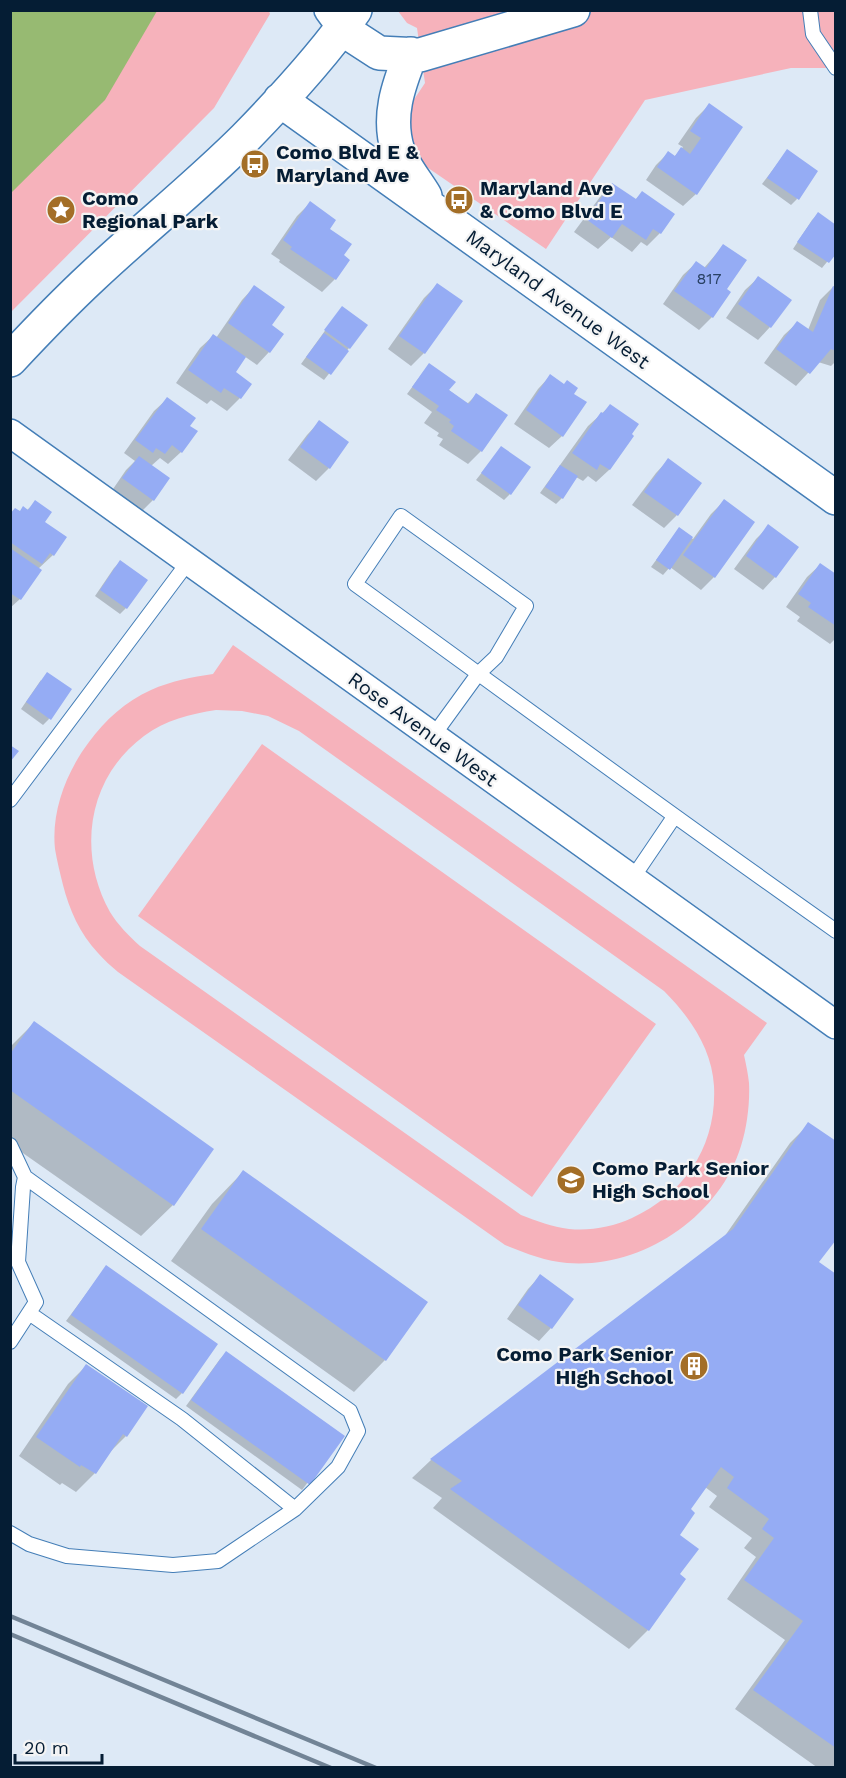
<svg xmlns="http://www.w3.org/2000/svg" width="846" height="1778" font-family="'Work Sans',sans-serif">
  <rect width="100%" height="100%" fill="#dde9f6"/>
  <path fill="#f6b2bb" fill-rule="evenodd" d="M11,11H269L270,14L214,108L11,312Z
    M398,11H835V68H791L645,100L546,249L418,161L409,138L411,104L425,83L417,28L407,23Z
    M233,645L767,1023L744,1055C746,1064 748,1074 749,1083C750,1103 747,1127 741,1146C719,1218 641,1269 567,1263C545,1261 525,1253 505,1245L118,972C111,966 104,960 98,953C80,934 69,909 63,885C60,873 57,861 55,849C51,811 67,771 89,742C105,720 126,701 151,690C171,681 192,677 213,674ZM216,710L242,711L268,716L299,731L664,991C690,1017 712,1049 714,1086C717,1146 685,1193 632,1218C612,1227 591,1231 569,1229C552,1227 537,1221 521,1215L140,946C129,936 118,925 110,912C77,853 87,778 144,736C165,720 191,714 216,710Z
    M262,744L656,1024L532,1197L138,916Z"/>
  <path fill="#97ba72" d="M11,10L157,11L105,100L11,193Z"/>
  <path fill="#0003" d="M709,105L696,194L683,206L646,180L656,165L668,153L674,157L683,147L678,144L696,118Z
    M787,151L797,199L791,205L762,184Z
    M612,184L635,200L642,193L673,215L660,233L647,246L641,242L632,252L611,237L598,249L574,232L600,197Z
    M310,203L328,229L335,279L322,292L279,262L280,260L271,254L297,216Z
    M818,214L836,251L822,268L793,249L812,220Z
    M723,246L725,289L729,292L712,317L699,330L663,304L683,275L696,263L704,268Z
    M758,278L770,327L758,340L726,318L745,290Z
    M437,285L424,353L411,366L388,349L424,298Z
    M254,287L270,326L269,352L257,365L244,356L233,373L250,384L240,398L227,411L211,400L207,404L176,383L200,348L213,336L216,338L242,300Z
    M833,287L836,288V361L831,366L818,362L796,386L764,363L784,335L797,323L808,330L820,300Z
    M337,314L349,348L324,380L301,364Z
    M424,371L467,404L476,395L506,415L481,451L468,464L439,445L443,439L437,436L439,433L424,423L432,412L407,394Z
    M550,376L572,394L562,436L549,448L514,424L538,389Z
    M167,399L188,426L181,452L168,464L160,458L151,466L168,479L153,500L140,513L111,492L126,470L135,461L124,453L154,411Z
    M610,406L632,436L609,470L596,482L588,476L583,481L576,477L562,498L556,504L540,493L588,426Z
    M319,422L329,468L316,481L288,460L307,435Z
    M501,448L510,494L504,500L476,480Z
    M668,460L700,483L677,515L664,528L632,505L656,473Z
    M724,501L714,577L701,590L670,567L663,575L651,567L679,529L693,539L711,514Z
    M36,502L53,555L38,569L20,599L10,608V514L27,510Z
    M769,526L775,577L763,590L734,569L756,539Z
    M120,562L126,608L120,614L95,596L114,568Z
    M820,565L836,575V638L830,644L797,621L800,617L786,607L807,577Z
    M41,680L49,719L43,725L21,709Z
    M34,1023L173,1205L141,1236L10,1144V1047Z
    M809,1124L817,1263L836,1276V1768H818L735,1709L785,1640L727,1599L756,1557L744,1548L752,1538L709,1507L717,1496L705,1487L689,1509L678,1535V1575L648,1630L629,1649L433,1508L442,1498L412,1478L431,1460L722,1240L790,1143Z
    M243,1172L385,1360L354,1392L171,1261L212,1204Z
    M106,1267L182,1393L176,1399L66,1321Z
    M540,1276L551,1328L539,1341L507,1319L528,1289Z
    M226,1353L343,1436L302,1490L186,1406L220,1359Z
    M87,1365L126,1436L108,1454L95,1473L76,1492L62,1483L60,1485L19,1456L68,1384Z"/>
  <path fill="#95acf4" d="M709,103L743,127L697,195L657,167L668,151L675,156L681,147L690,154L701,138L690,131Z
    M787,149L818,171L799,200L767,178Z
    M612,183L636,199L642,191L675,214L661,234L653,229L646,240L622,224L612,238L586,219Z
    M310,201L336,220L330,229L352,244L344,255L350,260L336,280L290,249L292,247L283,240Z
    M818,212L836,225V254L829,263L797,242Z
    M723,244L747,260L727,289L731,292L713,318L674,291L696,261L706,268Z
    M758,276L792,300L771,328L738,304Z
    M437,283L463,301L425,354L399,336Z
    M254,285L285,307L272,325L284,334L270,353L228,323Z
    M833,286L836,287V351L831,349L810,374L776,349L797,321L813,332Z
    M342,306L368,325L350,349L324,330Z
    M324,333L349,351L331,375L306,357Z
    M213,334L246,357L236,372L252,384L241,399L224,388L221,393L188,370Z
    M429,363L456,382L449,390L469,404L476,393L508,415L482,452L451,431L454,426L449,422L451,420L436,410L439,406L412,387Z
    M550,374L564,384L567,380L578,388L574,394L587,402L563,437L526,410Z
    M167,397L196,418L190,426L198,431L182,453L172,445L165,454L156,448L153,453L135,440Z
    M610,404L639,424L632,434L634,436L610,470L600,464L597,470L572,453L601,412L603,413Z
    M319,420L349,442L330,469L300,447Z
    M501,446L531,467L511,495L481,473Z
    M139,456L170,478L154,501L122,478Z
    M668,458L702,483L678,516L644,492Z
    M560,465L578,476L563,499L545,487Z
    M724,499L755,522L715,578L683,555Z
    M35,500L52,512L45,522L67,537L54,556L50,553L42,564L10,542V514L15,508L20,511L23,506L28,510Z
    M768,524L799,547L776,578L746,556Z
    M679,527L693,537L670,570L656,560Z
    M10,548L42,570L21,600L10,593Z
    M120,560L148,580L127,609L100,590Z
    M820,563L836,574V626L808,607L811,603L798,594Z
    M47,672L72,689L51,720L26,702Z
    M10,745L19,751L10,762Z
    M34,1021L214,1149L174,1206L10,1090V1054Z
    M808,1122L836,1141V1240L819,1262L836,1274V1748L753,1690L803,1621L744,1580L774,1538L762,1529L769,1519L727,1488L734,1477L721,1467L691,1509L695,1513L680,1535L699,1549L680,1574L686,1579L649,1631L450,1489L462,1481L430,1459L733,1229Z
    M243,1170L428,1302L386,1361L201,1229Z
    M106,1265L218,1344L183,1394L71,1315Z
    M540,1274L574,1299L552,1329L518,1305Z
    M226,1351L345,1436L310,1485L191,1400Z
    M86,1364L148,1406L127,1437L123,1434L96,1474L81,1465L80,1467L36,1437Z"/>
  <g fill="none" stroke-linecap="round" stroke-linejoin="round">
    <g stroke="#447eb7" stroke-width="16">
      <path id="service" d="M810,10L813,34L836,68
        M433,736L478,674L496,657L526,606L401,516L355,584C515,700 674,817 836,931
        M10,800L189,561
        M632,879L674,817
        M10,1145L25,1177
        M29,1313L182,1419L295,1509
        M10,1342L36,1302L18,1262L23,1187L25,1177L350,1411L358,1431L338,1467L295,1509L218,1561L173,1565L67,1556L29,1544L10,1533"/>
    </g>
    <g stroke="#447eb7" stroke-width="30">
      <path id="minor" d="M328,10L342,29
        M10,433L836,1025"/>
    </g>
    <g stroke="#447eb7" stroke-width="36">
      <path id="tertiary" d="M342,29L379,53L420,55L573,10
        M411,54C398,86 387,117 398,151C402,164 418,184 425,196
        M280,100L836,498
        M10,360C37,331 64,303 93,276C143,229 197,186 245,138C284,98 323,56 355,10"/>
    </g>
    <use href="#service" stroke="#fff" stroke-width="14"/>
    <use href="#minor" stroke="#fff" stroke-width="27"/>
    <use href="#tertiary" stroke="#fff" stroke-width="33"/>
    <path stroke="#728496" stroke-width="4.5" d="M10,1616L376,1768
      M10,1634L331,1768"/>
  </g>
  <defs>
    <g id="bus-disc" transform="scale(1.5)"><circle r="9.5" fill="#a36e27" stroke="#f4f4f4"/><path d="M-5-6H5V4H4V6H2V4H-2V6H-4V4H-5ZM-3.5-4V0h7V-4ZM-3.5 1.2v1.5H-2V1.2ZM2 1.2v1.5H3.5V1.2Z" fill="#fff"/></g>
    <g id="sight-disc" transform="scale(1.5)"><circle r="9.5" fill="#a36e27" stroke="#f4f4f4"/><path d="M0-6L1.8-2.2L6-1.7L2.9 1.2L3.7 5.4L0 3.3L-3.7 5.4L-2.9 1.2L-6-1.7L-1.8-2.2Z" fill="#fff"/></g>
    <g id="school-disc" transform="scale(1.5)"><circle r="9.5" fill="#a36e27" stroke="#f4f4f4"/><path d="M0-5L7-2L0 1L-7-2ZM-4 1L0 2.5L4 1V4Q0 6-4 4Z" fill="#fff"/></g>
    <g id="building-disc" transform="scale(1.5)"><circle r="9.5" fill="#a36e27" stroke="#f4f4f4"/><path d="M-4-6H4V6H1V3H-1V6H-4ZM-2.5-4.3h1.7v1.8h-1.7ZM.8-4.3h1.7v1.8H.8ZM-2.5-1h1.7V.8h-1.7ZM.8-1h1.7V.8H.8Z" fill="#fff"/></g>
  </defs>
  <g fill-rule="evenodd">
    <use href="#bus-disc" x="255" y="164"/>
    <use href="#bus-disc" x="459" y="200"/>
    <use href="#sight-disc" x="61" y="210"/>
    <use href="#school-disc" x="571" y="1180"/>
    <use href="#building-disc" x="694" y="1366"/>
  </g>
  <g text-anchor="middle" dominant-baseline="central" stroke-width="4.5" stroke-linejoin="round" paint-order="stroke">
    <g font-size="16" fill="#294164">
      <text x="709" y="278">817</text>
    </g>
    <g font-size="20" font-weight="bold" fill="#051d34" stroke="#f4f4f4" text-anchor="start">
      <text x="276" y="152">Como Blvd E &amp;<tspan x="276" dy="23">Maryland Ave</tspan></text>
      <text x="480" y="188">Maryland Ave<tspan x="480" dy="23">&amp; Como Blvd E</tspan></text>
      <text x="82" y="198">Como<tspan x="82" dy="23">Regional Park</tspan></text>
      <text x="592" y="1168">Como Park Senior<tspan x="592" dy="23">High School</tspan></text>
      <text x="673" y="1354" text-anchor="end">Como Park Senior<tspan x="673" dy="23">HIgh School</tspan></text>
    </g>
    <g font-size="20" fill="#051d34" stroke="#f4f4f4">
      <text transform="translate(558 299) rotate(36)">Maryland Avenue West</text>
      <text transform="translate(423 729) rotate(36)">Rose Avenue West</text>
    </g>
  </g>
  <rect width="846" height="1778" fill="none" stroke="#051d34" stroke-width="24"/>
  <path d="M15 1754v9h87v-9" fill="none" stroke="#051d34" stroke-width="3"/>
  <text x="24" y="1754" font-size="18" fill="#051d34" stroke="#f4f4f4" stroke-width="4.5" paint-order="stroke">20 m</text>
</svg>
